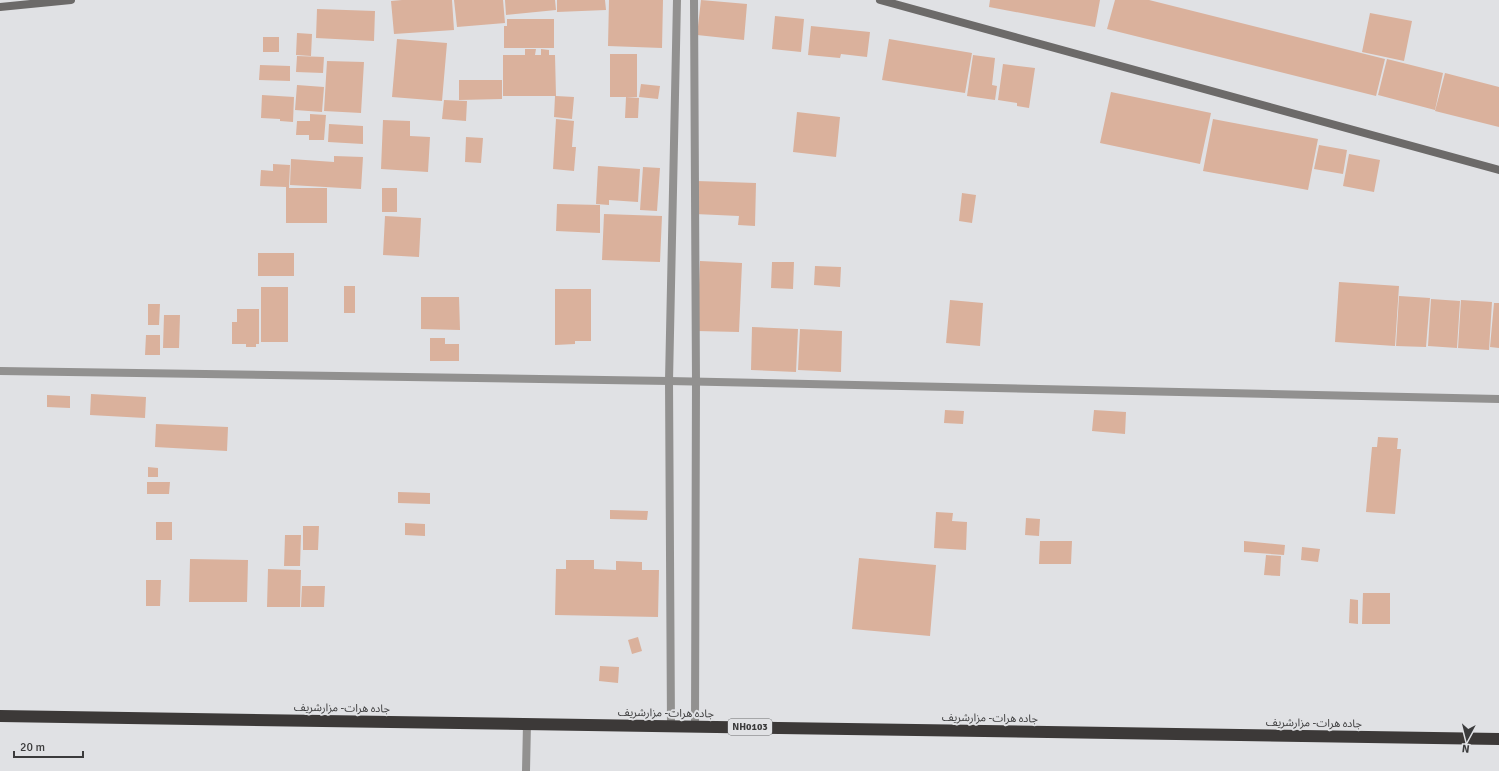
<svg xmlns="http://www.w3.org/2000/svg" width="1499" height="771" font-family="Signika,'Noto Sans Arabic',sans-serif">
  <rect width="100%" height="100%" fill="#e0e1e4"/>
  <path fill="#dab19c" d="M402,0H452L454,30L394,34L391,1Z
    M454,0H503L505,23L457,27Z
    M505,0H555L556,10L506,15Z
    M557,0H605L606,10L557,12Z
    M609,0H663L662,48L608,46Z
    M701,0L747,4L744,40L697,35Z
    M990,0H1100L1095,27L989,7Z
    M1115,0H1149L1385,59L1376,96L1107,29Z
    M317,9L375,11L374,41L316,38Z
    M1370,13L1412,21L1404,61L1362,52Z
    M775,16L804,19L801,52L772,49Z
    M507,19H554V48H504V26H507Z
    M811,26L870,32L867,57L841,54L840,58L808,55Z
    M297,33L312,34L311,56L296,55Z
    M263,37H279V52H263Z
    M397,39L447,43L442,101L392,97Z
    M889,39L972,53L965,93L882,80Z
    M525,49H536L535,55H541V49L549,50V55H555L556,96L574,97L572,119L554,117L555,96H503V55H525Z
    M610,54H637V97H610Z
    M973,55L995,58L992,85L997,86L995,100L967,96Z
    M297,56L324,57L323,73L296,72Z
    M1387,59L1443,73L1435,110L1378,95Z
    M327,61L364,62L361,113L324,111Z
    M1003,64L1035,68L1029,108L1017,106V103L998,100Z
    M260,65L290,66V81L259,80Z
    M1445,73L1499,87V127L1435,111Z
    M459,80H502V99L459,100Z
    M641,84L660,86L658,99L639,97Z
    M297,85L324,87L322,112L295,110Z
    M1111,92L1211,113L1200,164L1100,143Z
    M262,95L294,97L293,122L280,121V119L261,118Z
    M626,97L639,98L638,118H625Z
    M444,100L467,101L466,121L442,119Z
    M797,112L840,117L836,157L793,152Z
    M310,114L326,115L324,140H309V135H296L297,121H310Z
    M556,119L574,121L572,147H576L574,171L553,169Z
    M1213,119L1318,139L1308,190L1203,171Z
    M383,120L410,121V136L430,137L428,172L381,169Z
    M329,124L363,126V144L328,142Z
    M466,137L483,138L481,163L465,162Z
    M1319,145L1347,150L1343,174L1314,169Z
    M1349,154L1380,160L1374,192L1343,186Z
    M334,156L363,157L361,189L290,185L291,159L334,162Z
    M273,164L290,165L289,188H327V223H286V187L260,186L261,170L273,171Z
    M598,166L640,169L638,202L609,200V205L596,204Z
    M643,167L660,168L657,211L640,210Z
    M697,181L756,183L755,226L738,225L739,216L695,214Z
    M382,188H397V212H382Z
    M962,193L976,195L972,223L959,221Z
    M557,204L600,205V233L556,231Z
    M604,214L662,216L660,262L602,260Z
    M385,216L421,218L419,257L383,255Z
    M258,253H294V276H258Z
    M700,261L742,263L739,332L697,331Z
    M772,262H794L793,289L771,288Z
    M815,266L841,267L840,287L814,285Z
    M1339,282L1399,286L1395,346L1335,342Z
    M344,286H355V313H344Z
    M261,287H288V342H261Z
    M555,289H591V341H575V344L555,345Z
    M1399,296L1430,298L1426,347L1396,346Z
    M421,297H459L460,330L421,329Z
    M1431,299L1460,301L1457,348L1428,346Z
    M950,300L983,303L980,346L946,343Z
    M1461,300L1492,302L1489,350L1458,348Z
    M1494,303H1499V348L1490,347Z
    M148,304H160L159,325H148Z
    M237,309H259V344H256V347H246V344H232V322H237Z
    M164,315H180L179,348H163Z
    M752,327L798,329L796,372L751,370Z
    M800,329L842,331L841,372L798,370Z
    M146,335H160V355H145Z
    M430,338H445V344H459V361H430Z
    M91,394L146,397L145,418L90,415Z
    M47,395L70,396V408L47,407Z
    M945,410L964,411L963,424L944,423Z
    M1094,410L1126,412L1125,434L1092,431Z
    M156,424L228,427L227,451L155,447Z
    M1378,437L1398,438L1397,449H1401L1395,514L1366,512L1372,447H1377Z
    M148,467L158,468V477H148Z
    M147,482H170L169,494H147Z
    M398,492L430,493V504L398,503Z
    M610,510L648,511L647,520L610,519Z
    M936,512L953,513L952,521L967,522L966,550L934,548Z
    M1026,518L1040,519L1039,536L1025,535Z
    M156,522H172V540H156Z
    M405,523L425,524V536L405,535Z
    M303,526H319L318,550H303Z
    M285,535H301L300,566H284Z
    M1040,541H1072L1071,564H1039Z
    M1244,541L1285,545L1284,555L1244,552Z
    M1302,547L1320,549L1318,562L1301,560Z
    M1266,555L1281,556L1280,576L1264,575Z
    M859,558L936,565L930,636L852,629Z
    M190,559L248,560L247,602H189Z
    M566,560H594V569L616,570V561L642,562V570H659L658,617L555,615L556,569H566Z
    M268,569L301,570L300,607H267Z
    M146,580H161L160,606H146Z
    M302,586H325L324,607H301Z
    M1363,593H1390V624H1362Z
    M1350,599L1358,600V624L1349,623Z
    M638,637L642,651L632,654L628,640Z
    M600,666L619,667L618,683L599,681Z"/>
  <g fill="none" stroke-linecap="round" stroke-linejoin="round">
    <path stroke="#929190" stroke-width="8" d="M694,0L696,382L695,726
      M671,726L669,381L677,0"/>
    <path stroke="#929190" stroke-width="8" d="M0,371L669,381L1499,399
      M526,771L527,724"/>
    <path stroke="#6c6a69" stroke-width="8" d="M880,0L1499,170
      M0,7L71,0"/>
    <path stroke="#3c3938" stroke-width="12" d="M0,716L1499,739"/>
  </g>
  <g text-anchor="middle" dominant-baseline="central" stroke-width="4" stroke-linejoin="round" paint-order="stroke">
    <rect fill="#e0e1e4" stroke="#6c6d6e" stroke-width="1" x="728" y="719" width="44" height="16" rx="3"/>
    <g font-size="10" font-weight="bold" fill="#3b3b3c">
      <text x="750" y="727">NH0103</text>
    </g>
    <g font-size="11" fill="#3b3b3c" stroke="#e0e1e4">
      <text transform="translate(342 708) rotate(1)">جاده هرات- مزارشریف</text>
      <text transform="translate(666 713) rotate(1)">جاده هرات- مزارشریف</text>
      <text transform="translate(990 718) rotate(1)">جاده هرات- مزارشریف</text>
      <text transform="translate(1314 723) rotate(1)">جاده هرات- مزارشریف</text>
    </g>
  </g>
  <g transform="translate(1467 739) rotate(187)" stroke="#e0e1e4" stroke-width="3" paint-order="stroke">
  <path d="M0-3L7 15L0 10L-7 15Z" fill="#3b3b3c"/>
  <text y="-6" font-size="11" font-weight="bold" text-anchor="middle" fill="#3b3b3c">N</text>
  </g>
  <path d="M14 751v6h69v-6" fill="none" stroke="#3b3b3c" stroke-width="2"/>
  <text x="20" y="751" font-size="12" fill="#3b3b3c" stroke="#e0e1e4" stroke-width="3" paint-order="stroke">20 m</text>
</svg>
